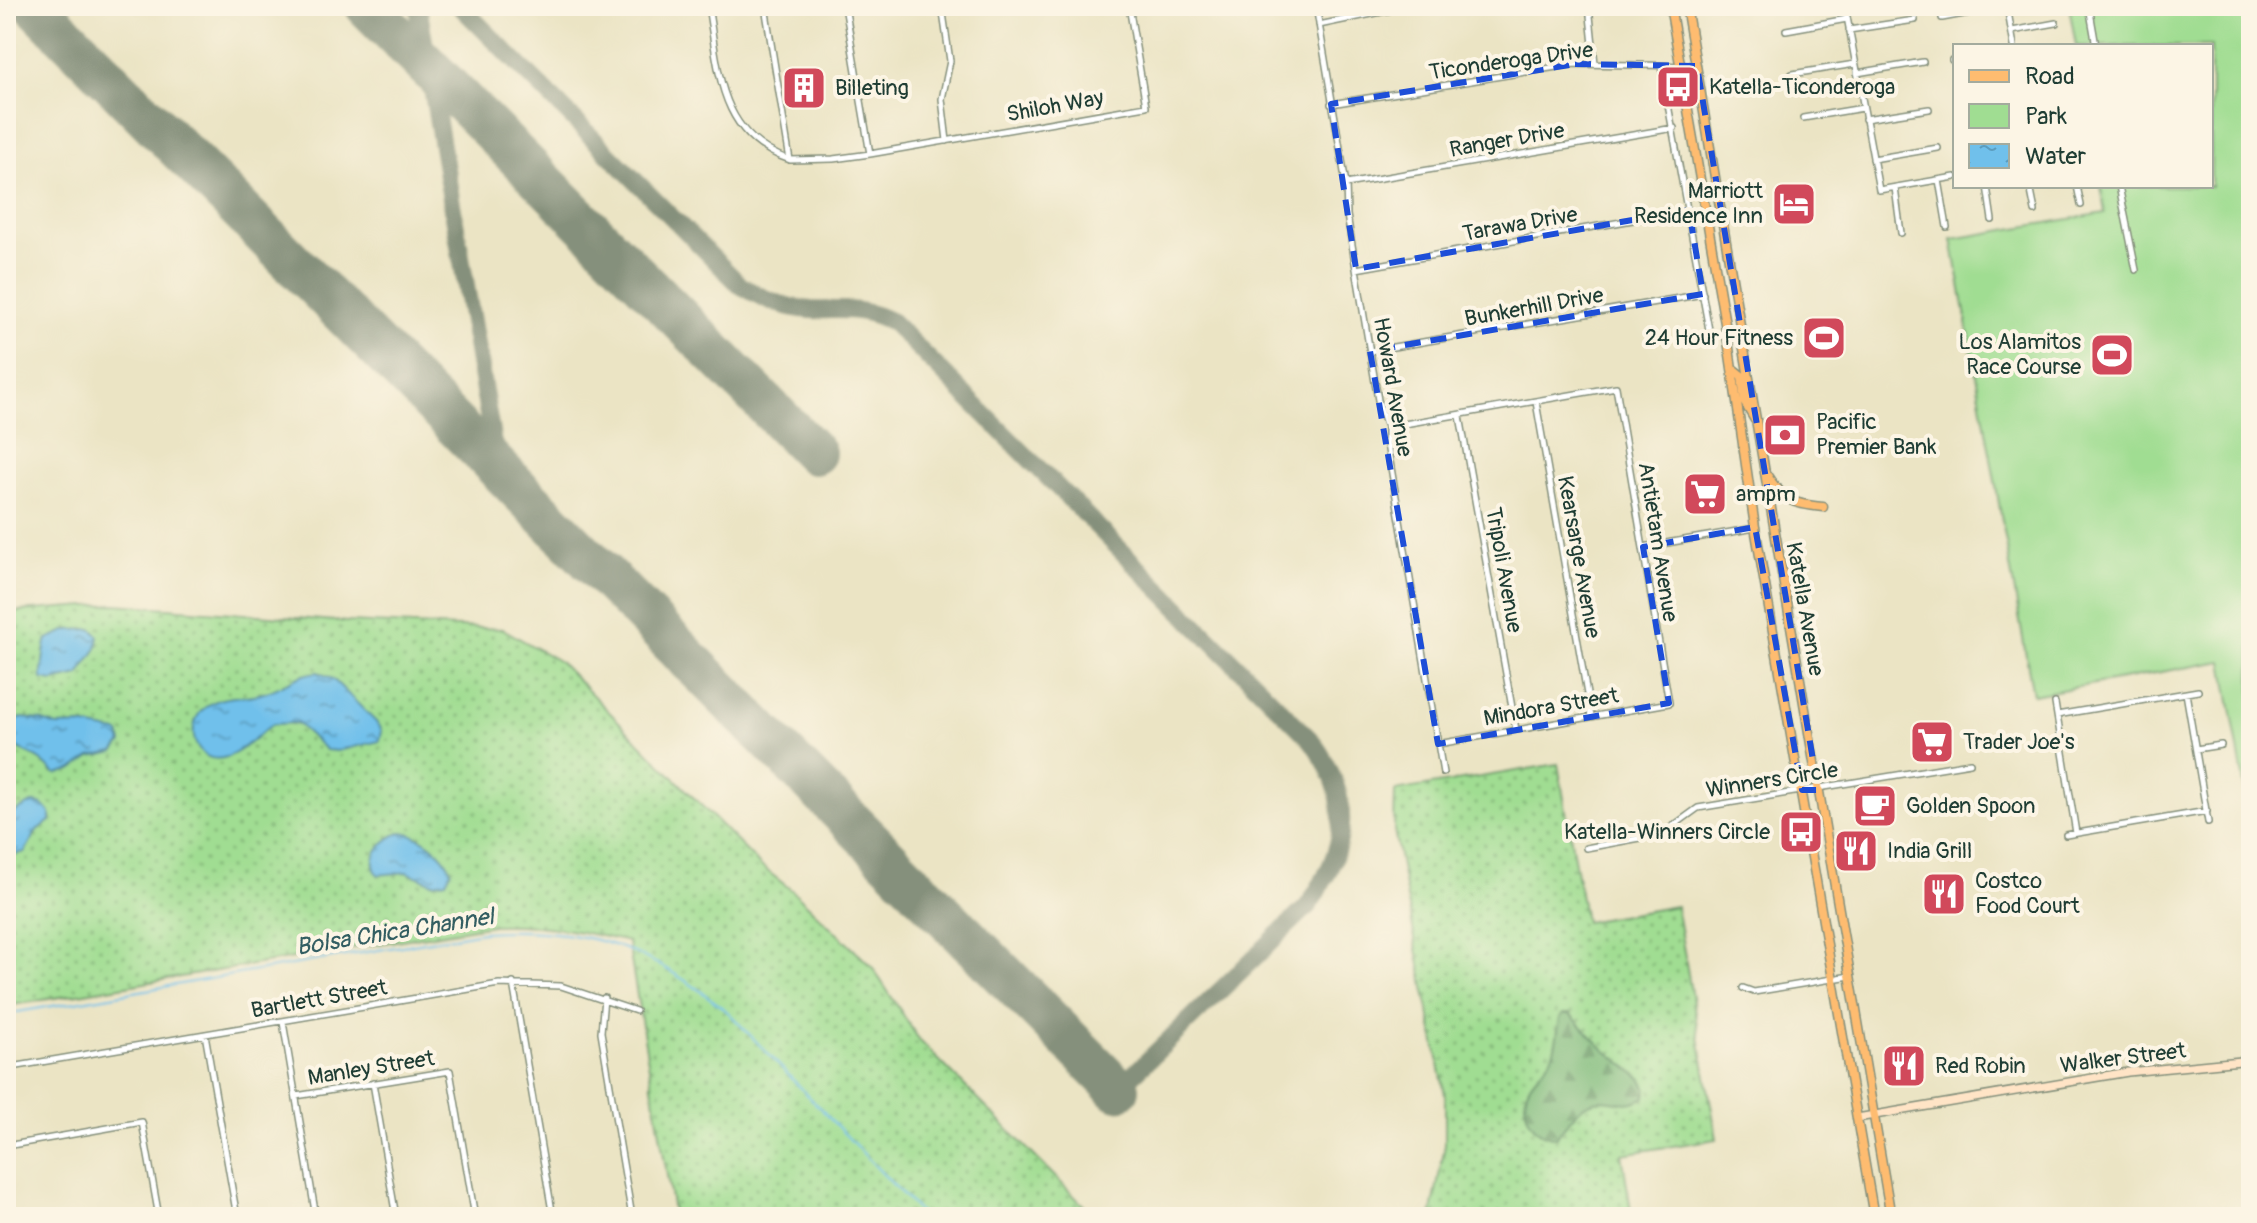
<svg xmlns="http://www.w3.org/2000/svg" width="2257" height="1223" font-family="Pangolin,sans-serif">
  <defs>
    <pattern id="grass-dots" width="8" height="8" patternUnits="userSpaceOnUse" patternTransform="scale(2)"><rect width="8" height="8" fill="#a0dd92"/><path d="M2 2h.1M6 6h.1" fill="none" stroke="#82b478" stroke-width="1.8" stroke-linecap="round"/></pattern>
    <pattern id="forest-firs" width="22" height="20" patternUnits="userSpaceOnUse" patternTransform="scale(2)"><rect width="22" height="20" fill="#80bc7c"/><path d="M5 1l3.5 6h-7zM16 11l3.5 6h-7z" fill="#689a66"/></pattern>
    <pattern id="water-ripples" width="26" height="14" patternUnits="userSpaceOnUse" patternTransform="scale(2)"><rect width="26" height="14" fill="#70c0eb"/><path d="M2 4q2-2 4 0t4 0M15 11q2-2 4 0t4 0" fill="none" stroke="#5b9dbf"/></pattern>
  </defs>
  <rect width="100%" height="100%" fill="#fcf5e5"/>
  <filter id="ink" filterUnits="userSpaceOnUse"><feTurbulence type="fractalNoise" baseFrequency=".0125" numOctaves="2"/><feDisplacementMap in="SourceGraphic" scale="16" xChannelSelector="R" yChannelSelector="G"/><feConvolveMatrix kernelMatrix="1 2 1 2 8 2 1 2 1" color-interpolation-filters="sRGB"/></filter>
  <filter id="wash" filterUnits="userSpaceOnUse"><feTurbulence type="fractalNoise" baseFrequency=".006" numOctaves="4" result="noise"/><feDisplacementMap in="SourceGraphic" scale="32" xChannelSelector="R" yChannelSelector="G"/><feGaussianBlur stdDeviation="1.8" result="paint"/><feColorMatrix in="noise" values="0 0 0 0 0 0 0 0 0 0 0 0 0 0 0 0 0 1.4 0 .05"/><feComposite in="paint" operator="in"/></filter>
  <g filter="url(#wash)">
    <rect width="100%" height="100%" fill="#ebe4c4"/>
    <path fill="url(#grass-dots)" stroke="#608d63" stroke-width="2" d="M115,604L348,622L503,629L560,662L761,866L794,892L872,967L920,1041L1095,1217H674L628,942C581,931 541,923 492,925L6,1006V612Z
      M1558,764L1585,922L1676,906L1717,1139L1622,1154L1632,1217H1431L1445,1145V1095L1394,830L1395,791Z"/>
    <path fill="url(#forest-firs)" stroke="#507c58" stroke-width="2" d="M1563,1014H1570L1604,1049L1642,1079L1646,1088L1645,1097C1622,1111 1611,1094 1588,1103C1577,1108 1565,1127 1556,1137C1532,1138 1518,1107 1529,1086C1534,1076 1543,1070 1549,1061C1557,1049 1557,1032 1560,1018Z"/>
    <path fill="#a0dd92" stroke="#608d63" stroke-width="2" d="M2069,6H2251V825L2223,661L2033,695L1952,239L2105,213L2101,186H2211V46H2076Z"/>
    <path fill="url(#water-ripples)" stroke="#487e90" stroke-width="2" d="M92,629L99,636L97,648L79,675L53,681L42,679C41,675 45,643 47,639L68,630Z
      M318,672L333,679L379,725L382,731L380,741L337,751L326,750L297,723L273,724C258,734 244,751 227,757C194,768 182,723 207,706C226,693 246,699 267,692C286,686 298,673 318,672Z
      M22,718L40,720L57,726L81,725L117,732L120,734L122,743L114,752L91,757L71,770L56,774C50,770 46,764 40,760C25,750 0,746 10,723Z
      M32,803C41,803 45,806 50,813V821L37,830L25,852L10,856L6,855V816Z
      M403,832C421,835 445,853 451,871L446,881L433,883L407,872L378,875C365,856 385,837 403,832Z"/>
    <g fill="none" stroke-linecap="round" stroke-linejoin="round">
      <path stroke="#70c0eb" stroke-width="2" d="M6,1014L483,932C587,926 649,947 729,1013L924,1217"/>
      <path stroke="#85907c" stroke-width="18" d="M418,6L497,467
        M460,6L740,285C763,299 784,308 811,310C844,311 861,306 892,322L1312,741C1355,800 1348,849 1307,907L1118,1089"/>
      <path stroke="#85907c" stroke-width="44" d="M36,6L1118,1089
        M367,6L814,453"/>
    </g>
  </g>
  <g filter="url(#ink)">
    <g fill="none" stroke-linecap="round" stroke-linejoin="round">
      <g stroke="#85907c" stroke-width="8">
        <path id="minor" d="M708,6C719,69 718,136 790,160
          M765,6L790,160L833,159L870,154L1146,106L1129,6
          M845,6L870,154
          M942,6L950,61L942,99L947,141
          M1316,6L1346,184L1347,215L1378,400L1387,427V444L1443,773
          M1589,6L1595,64
          M1845,6L1879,190L1955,177
          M2089,6L2096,46
          M1942,18L2007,6L2014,46
          M1319,25L1410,6
          M1786,30L1847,19
          M1849,30L1915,20
          M2012,31L2056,23
          M1952,60H1955
          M1661,66L1709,330
          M1857,73L1923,62
          M1792,74L1855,64
          M1331,104L1575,64L1696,66
          M1803,118L1863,108
          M1865,119L1929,109
          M1873,159L1938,148
          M1939,180L1947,227
          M1346,184L1674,128
          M1987,186L1992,220
          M2030,186L2035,211
          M2077,186L2081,205
          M2119,186L2136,270
          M1895,188L1901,233
          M1356,269L1689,210
          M1370,351L1703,294
          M1536,402L1591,717
          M1460,416L1516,730
          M1387,427L1616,387L1669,703L1438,744
          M1643,547L1755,528
          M2186,693L2208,822
          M2055,703L2076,833
          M2057,715L2198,691
          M2196,749L2221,745
          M2066,835L2207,811
          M1586,848L1662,834L1698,808L1970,763
          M2246,857L2251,897
          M513,983L553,1217
          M1743,988L1754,992L1850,976
          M604,998L601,1032L632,1217
          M283,1022L316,1217
          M205,1034L237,1217
          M6,1068L499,984L561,986L636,1011
          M373,1083L396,1217
          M296,1096L450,1071L475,1217
          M6,1146L142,1122L159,1217
          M44,1217L70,1213L79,1217"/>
      </g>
      <g stroke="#85907c" stroke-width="10">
        <path id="secondary" d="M1857,1118L2128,1072L2251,1060"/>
      </g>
      <g stroke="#85907c" stroke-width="11">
        <path id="primary" d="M1670,6L1728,341L1755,527L1874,1217
          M1686,6L1891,1217
          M1732,368L1742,376L1745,403L1755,420
          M1766,474C1783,501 1792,504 1823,507"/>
      </g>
      <use href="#minor" stroke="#fff" stroke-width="5"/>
      <use href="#secondary" stroke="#ffe4c6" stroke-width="7"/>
      <use href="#primary" stroke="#febc70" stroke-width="8"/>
    </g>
  </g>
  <path fill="none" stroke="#1d4ed8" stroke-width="6" stroke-dasharray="16 10" stroke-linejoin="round" d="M1575,64L1697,66L1818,790H1802L1755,527L1643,547L1669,703L1438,744L1370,351L1703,294L1689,210L1356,269L1331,104Z"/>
  <defs>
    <g id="bus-square" transform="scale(2.3)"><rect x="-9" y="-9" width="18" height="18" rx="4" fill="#d1495b" stroke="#fcf5e5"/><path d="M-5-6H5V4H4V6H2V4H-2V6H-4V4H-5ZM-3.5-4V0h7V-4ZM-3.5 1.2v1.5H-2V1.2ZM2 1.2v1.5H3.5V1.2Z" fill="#fff"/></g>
    <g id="building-square" transform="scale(2.3)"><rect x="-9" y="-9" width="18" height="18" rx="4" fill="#d1495b" stroke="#fcf5e5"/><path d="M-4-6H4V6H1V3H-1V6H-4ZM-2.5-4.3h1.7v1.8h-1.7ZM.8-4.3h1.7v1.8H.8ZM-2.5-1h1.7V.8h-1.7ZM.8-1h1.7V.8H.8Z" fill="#fff"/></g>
    <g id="hotel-square" transform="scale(2.3)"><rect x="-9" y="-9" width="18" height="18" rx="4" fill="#d1495b" stroke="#fcf5e5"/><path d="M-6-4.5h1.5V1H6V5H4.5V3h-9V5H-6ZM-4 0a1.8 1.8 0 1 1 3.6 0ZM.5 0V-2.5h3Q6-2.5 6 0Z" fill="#fff"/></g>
    <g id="stadium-square" transform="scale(2.3)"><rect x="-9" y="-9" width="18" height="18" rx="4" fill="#d1495b" stroke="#fcf5e5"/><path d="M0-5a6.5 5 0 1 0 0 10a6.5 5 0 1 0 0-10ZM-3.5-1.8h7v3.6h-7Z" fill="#fff"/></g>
    <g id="bank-square" transform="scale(2.3)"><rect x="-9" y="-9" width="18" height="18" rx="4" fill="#d1495b" stroke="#fcf5e5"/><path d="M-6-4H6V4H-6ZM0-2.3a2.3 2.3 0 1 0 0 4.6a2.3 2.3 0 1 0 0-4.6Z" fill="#fff"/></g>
    <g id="supermarket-square" transform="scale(2.3)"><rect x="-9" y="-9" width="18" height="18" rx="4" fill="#d1495b" stroke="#fcf5e5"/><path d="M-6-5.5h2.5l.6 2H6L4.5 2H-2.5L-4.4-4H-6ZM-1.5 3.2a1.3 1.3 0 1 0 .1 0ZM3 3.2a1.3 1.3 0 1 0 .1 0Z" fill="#fff"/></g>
    <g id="cafe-square" transform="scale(2.3)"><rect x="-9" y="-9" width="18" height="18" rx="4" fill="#d1495b" stroke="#fcf5e5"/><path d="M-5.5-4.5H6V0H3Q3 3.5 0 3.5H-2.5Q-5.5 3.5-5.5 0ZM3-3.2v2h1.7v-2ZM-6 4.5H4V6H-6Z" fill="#fff"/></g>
    <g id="restaurant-square" transform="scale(2.3)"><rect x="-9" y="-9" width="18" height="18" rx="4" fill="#d1495b" stroke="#fcf5e5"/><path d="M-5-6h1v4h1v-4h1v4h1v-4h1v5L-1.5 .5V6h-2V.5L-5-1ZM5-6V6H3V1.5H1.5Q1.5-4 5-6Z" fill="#fff"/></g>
  </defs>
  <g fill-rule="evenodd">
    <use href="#bus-square" x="1678" y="87"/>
    <use href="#building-square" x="804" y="88"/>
    <use href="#hotel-square" x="1794" y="204"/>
    <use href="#stadium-square" x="1824" y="338"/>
    <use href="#stadium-square" x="2112" y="355"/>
    <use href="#bank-square" x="1785" y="435"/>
    <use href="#supermarket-square" x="1705" y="494"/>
    <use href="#supermarket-square" x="1932" y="742"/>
    <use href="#cafe-square" x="1875" y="806"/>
    <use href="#bus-square" x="1801" y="832"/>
    <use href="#restaurant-square" x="1856" y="851"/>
    <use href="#restaurant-square" x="1944" y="894"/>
    <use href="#restaurant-square" x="1904" y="1066"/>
  </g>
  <g text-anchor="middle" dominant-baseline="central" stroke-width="8" stroke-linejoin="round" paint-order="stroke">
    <g font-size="22" fill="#1f3d34" stroke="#fcf5e5">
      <text transform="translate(1511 61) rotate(-8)">Ticonderoga Drive</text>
      <text transform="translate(1055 106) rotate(-10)">Shiloh Way</text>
      <text transform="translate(1507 140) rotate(-10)">Ranger Drive</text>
      <text transform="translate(1520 224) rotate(-10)">Tarawa Drive</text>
      <text transform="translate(1534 307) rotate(-10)">Bunkerhill Drive</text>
      <text transform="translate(1393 387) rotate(80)">Howard Avenue</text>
      <text transform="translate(1658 542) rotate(81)">Antietam Avenue</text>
      <text transform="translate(1579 557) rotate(80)">Kearsarge Avenue</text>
      <text transform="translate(1504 570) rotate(80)">Tripoli Avenue</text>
      <text transform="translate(1805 609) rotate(80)">Katella Avenue</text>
      <text transform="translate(1551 707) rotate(-10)">Mindora Street</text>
      <text transform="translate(1772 780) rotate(-9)">Winners Circle</text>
      <text transform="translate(319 999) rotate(-10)">Bartlett Street</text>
      <text transform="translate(2123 1058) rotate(-7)">Walker Street</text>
      <text transform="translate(371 1068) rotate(-9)">Manley Street</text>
    </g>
    <g font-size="22" fill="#1f3d34" stroke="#fcf5e5" text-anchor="start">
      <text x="1709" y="87">Katella-Ticonderoga</text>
      <text x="835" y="88">Billeting</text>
      <text x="1763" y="191" text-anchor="end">Marriott<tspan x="1763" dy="25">Residence Inn</tspan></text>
      <text x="1793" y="338" text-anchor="end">24 Hour Fitness</text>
      <text x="2081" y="342" text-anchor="end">Los Alamitos<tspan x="2081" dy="25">Race Course</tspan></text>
      <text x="1816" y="422">Pacific<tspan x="1816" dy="25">Premier Bank</tspan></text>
      <text x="1736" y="494">ampm</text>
      <text x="1963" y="742">Trader Joe's</text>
      <text x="1906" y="806">Golden Spoon</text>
      <text x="1770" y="832" text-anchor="end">Katella-Winners Circle</text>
      <text x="1887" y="851">India Grill</text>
      <text x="1975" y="881">Costco<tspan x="1975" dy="25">Food Court</tspan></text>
      <text x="1935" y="1066">Red Robin</text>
    </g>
    <g font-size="24" font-style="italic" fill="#335e62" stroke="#fcf5e5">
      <text transform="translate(395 932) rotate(-9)">Bolsa Chica Channel</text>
    </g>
  </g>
  <rect width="2257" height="1223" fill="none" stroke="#fcf5e5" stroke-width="32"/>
  <rect x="1953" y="44" width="260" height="144" fill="#fcf5e5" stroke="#a4ab9e" stroke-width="2"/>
  <rect x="1969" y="70" width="40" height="12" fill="#febc70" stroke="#a4ab9e" stroke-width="2"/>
  <text x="2025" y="84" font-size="24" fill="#1f3d34">Road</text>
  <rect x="1969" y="104" width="40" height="24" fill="#a0dd92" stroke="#a4ab9e" stroke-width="2"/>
  <text x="2025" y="124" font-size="24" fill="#1f3d34">Park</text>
  <rect x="1969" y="144" width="40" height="24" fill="url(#water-ripples)" stroke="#a4ab9e" stroke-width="2"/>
  <text x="2025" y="164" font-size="24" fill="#1f3d34">Water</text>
</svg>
